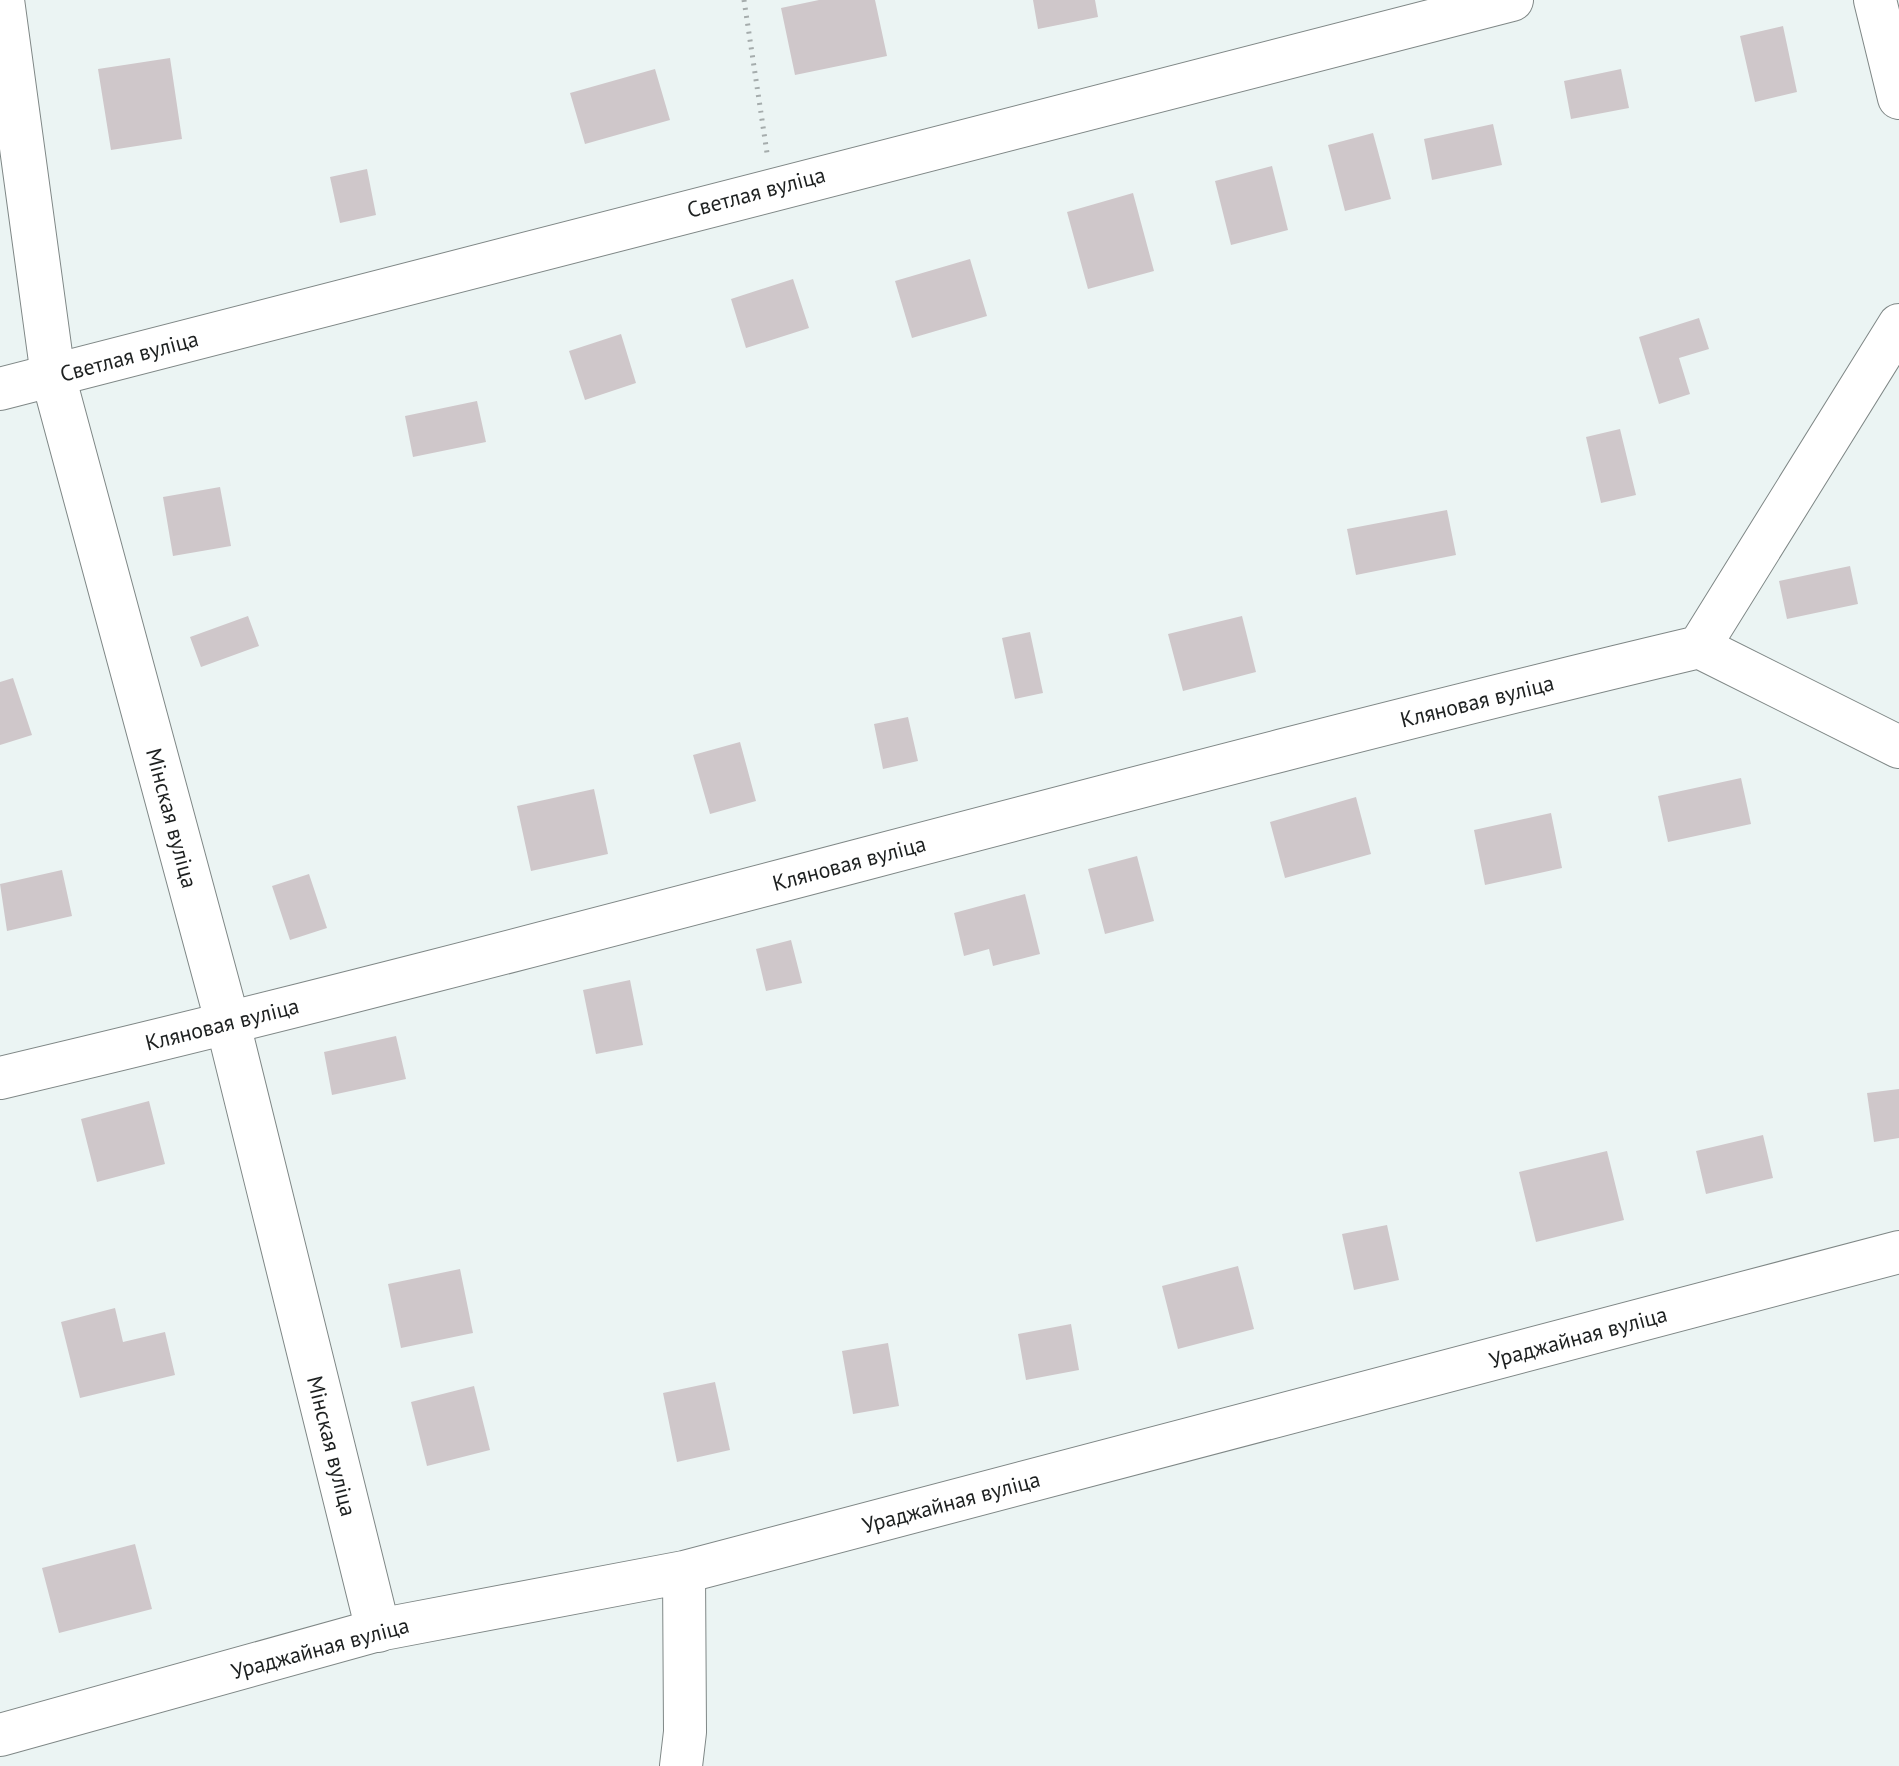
<svg xmlns="http://www.w3.org/2000/svg" width="1899" height="1766" font-family="'PT Sans',sans-serif">
  <rect width="100%" height="100%" fill="#ebf4f3"/>
  <path fill="#cfc7ca" d="M819,0H875L887,56L795,75L781,8Z
    M1033,0H1095L1098,17L1038,29Z
    M1783,26L1797,92L1755,102L1740,36Z
    M170,58L182,139L111,150L98,69Z
    M655,69L670,120L585,144L570,93Z
    M1621,69L1629,108L1571,119L1564,81Z
    M1493,124L1502,165L1432,180L1424,139Z
    M1373,133L1391,199L1345,211L1328,145Z
    M1272,166L1288,230L1231,245L1215,181Z
    M367,169L376,215L340,223L330,177Z
    M1133,193L1154,271L1088,289L1067,212Z
    M970,259L987,316L912,338L895,281Z
    M793,279L809,328L746,348L731,299Z
    M1699,318L1709,349L1679,358L1690,394L1659,404L1639,337Z
    M621,334L636,383L585,400L569,351Z
    M477,401L486,442L413,457L405,416Z
    M1620,429L1636,495L1601,503L1586,437Z
    M220,487L231,546L173,556L163,497Z
    M1447,510L1456,555L1356,575L1347,529Z
    M1850,566L1858,604L1787,619L1779,581Z
    M248,616L259,646L201,667L190,637Z
    M1242,616L1256,672L1183,691L1168,634Z
    M1030,632L1043,693L1015,699L1002,638Z
    M13,678L32,735L0,745V682Z
    M908,717L918,761L883,769L874,724Z
    M740,742L756,801L710,814L693,755Z
    M1741,778L1751,824L1668,842L1658,796Z
    M594,789L608,854L531,871L517,806Z
    M1356,797L1371,854L1285,878L1270,822Z
    M1551,813L1562,868L1485,885L1474,830Z
    M1137,856L1154,921L1105,934L1088,869Z
    M62,870L72,916L7,931L0,884Z
    M309,874L327,928L290,940L272,886Z
    M1025,894L1040,954L993,966L989,949L964,956L954,913Z
    M791,940L802,983L766,991L756,949Z
    M630,980L643,1045L596,1054L583,990Z
    M396,1036L406,1079L332,1095L324,1052Z
    M1899,1089V1138L1874,1142L1867,1093Z
    M149,1101L165,1164L97,1182L81,1119Z
    M1763,1135L1773,1178L1706,1194L1696,1151Z
    M1607,1151L1624,1220L1536,1242L1519,1172Z
    M1387,1225L1399,1280L1354,1290L1342,1234Z
    M1238,1266L1254,1329L1178,1349L1162,1286Z
    M460,1269L473,1333L401,1348L388,1284Z
    M115,1308L123,1342L165,1332L175,1375L80,1398L61,1322Z
    M1071,1324L1079,1370L1026,1380L1018,1334Z
    M888,1343L899,1406L853,1414L842,1351Z
    M715,1382L730,1450L677,1462L663,1393Z
    M474,1386L490,1450L427,1466L411,1402Z
    M135,1544L152,1609L59,1633L42,1568Z"/>
  <g fill="none" stroke-linecap="round" stroke-linejoin="round">
    <g stroke="#7f8786" stroke-width="44">
      <path id="minor" d="M1875,0L1899,98
        M0,389L1512,0
        M1699,647L1899,747
        M0,1078C569,944 1130,782 1699,647L1899,325
        M0,1735L378,1630L684,1572L1899,1252
        M681,1766L685,1732L684,1572"/>
    </g>
    <g stroke="#7f8786" stroke-width="46">
      <path id="tertiary" d="M2,0L53,376L228,1024L378,1630"/>
    </g>
    <path stroke="#a5acac" stroke-width="5" stroke-dasharray="2 6" stroke-linecap="butt" d="M744,0L767,153"/>
    <use href="#minor" stroke="#fff" stroke-width="42"/>
    <use href="#tertiary" stroke="#fff" stroke-width="44"/>
  </g>
  <g text-anchor="middle" dominant-baseline="central" stroke-width="7" stroke-linejoin="round" paint-order="stroke">
    <g font-size="22" fill="#1d2020" stroke="#fff">
      <text transform="translate(756 192) rotate(-15)">Светлая вуліца</text>
      <text transform="translate(129 356) rotate(-15)">Светлая вуліца</text>
      <text transform="translate(1477 701) rotate(-14)">Кляновая вуліца</text>
      <text transform="translate(172 818) rotate(75)">Мінская вуліца</text>
      <text transform="translate(849 863) rotate(-15)">Кляновая вуліца</text>
      <text transform="translate(222 1024) rotate(-14)">Кляновая вуліца</text>
      <text transform="translate(1578 1337) rotate(-15)">Ураджайная вуліца</text>
      <text transform="translate(332 1446) rotate(76)">Мінская вуліца</text>
      <text transform="translate(951 1502) rotate(-15)">Ураджайная вуліца</text>
      <text transform="translate(320 1648) rotate(-15)">Ураджайная вуліца</text>
    </g>
  </g>
</svg>
